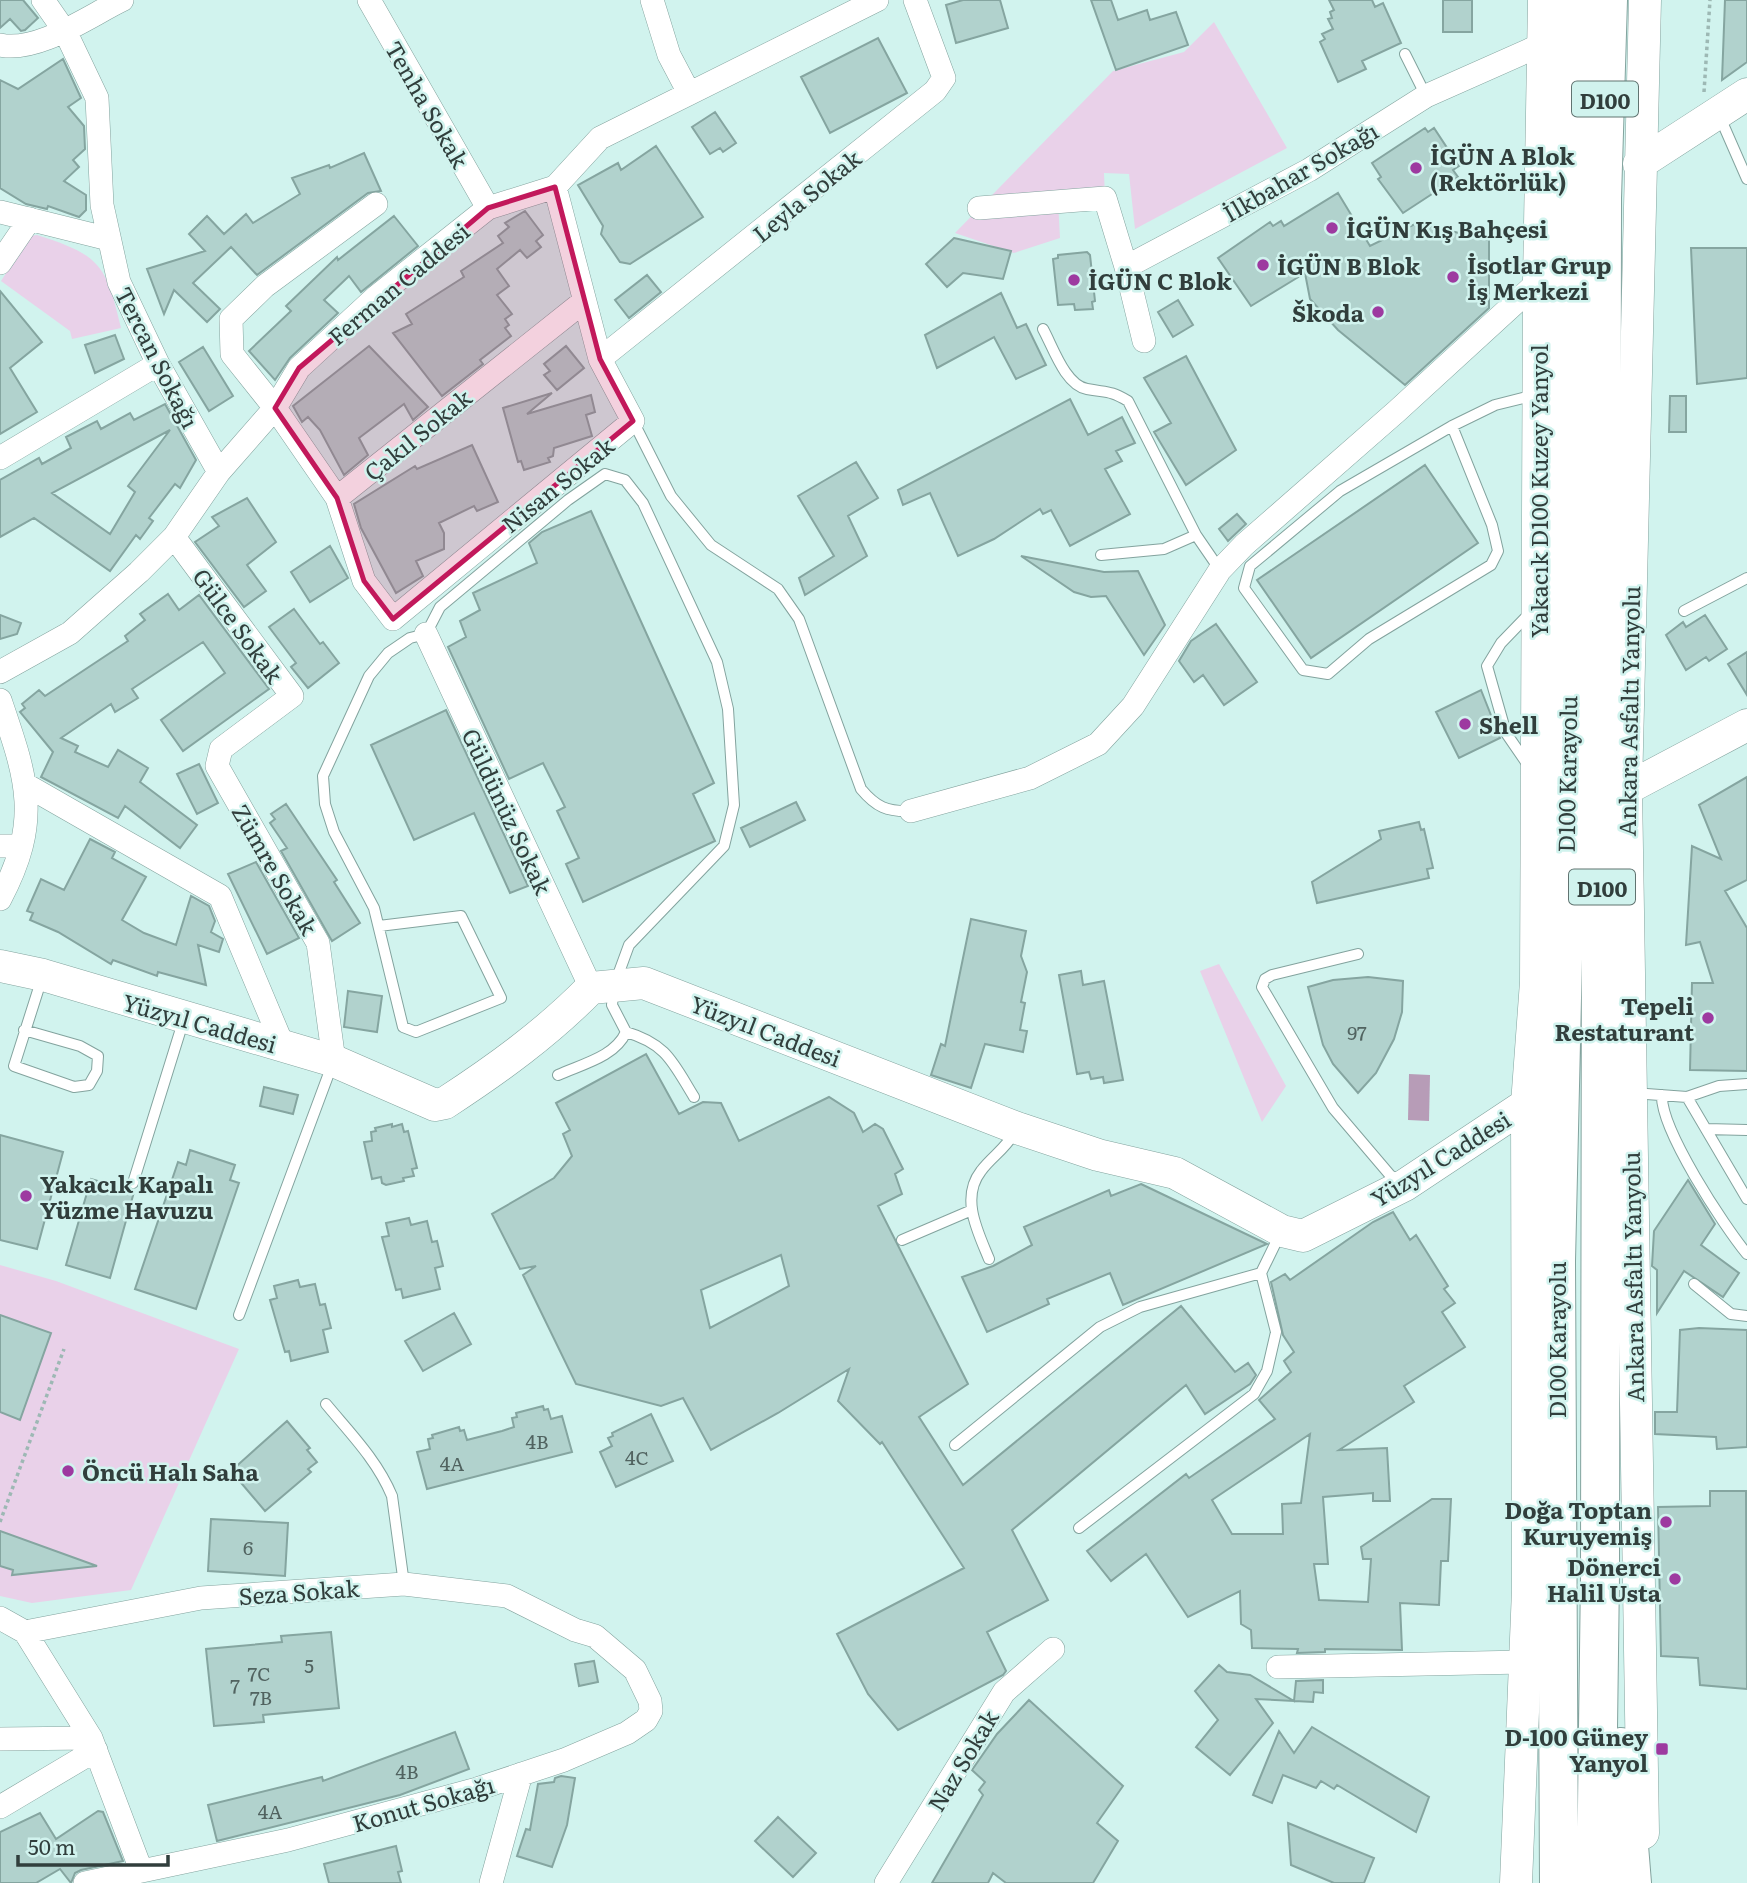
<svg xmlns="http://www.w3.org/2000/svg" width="1747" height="1883" font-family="Literata,serif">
  <rect width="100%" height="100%" fill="#d1f3ee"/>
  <path fill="#e9d1e9" d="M1214,22L1287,148L1135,229L1129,174L1104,173L1105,198L1058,201L1060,238L1014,253L955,233L1113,71L1184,52Z
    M37,235C100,255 106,264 121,328L72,339L70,331L1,281L30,236Z
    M1219,964L1286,1086L1262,1122L1200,971Z
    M0,1265L56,1281L239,1349L131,1590L32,1603L0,1596Z"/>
  <path fill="#b79cb7" d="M1409,1074L1430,1075L1429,1121L1408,1120Z"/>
  <path fill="#b1d2cd" stroke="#85a5a0" stroke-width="2" fill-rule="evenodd" d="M0,0H23L38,18L25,30L21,31L10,19L0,28Z
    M963,0H1000L1008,28L956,43L946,5Z
    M1091,0H1111L1118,20L1147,10L1150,20L1176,12L1188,45L1116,70Z
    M1329,0H1372L1375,7L1383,3L1401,43L1362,61L1366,69L1338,82L1320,42L1325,39L1322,34L1333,29L1328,19L1332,18L1330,12L1334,10Z
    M1443,0H1472V32H1443Z
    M1725,0H1747V62L1722,80Z
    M878,38L907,93L830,133L801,77Z
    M63,59L81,98L68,107L84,126L85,149L73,160L79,167L64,181L86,195V210L79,217L48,206L47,209L26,204L0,188V80L18,89Z
    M715,112L736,143L723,152L720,148L710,154L692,127Z
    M1425,128L1428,132L1434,128L1459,166L1453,170L1458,177L1403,213L1378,179L1381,177L1372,163Z
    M656,146L703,217L630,264L620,262L601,234L603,226L578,185L618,163L621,170Z
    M364,153L381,191L368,193L257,275L231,247L193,283L220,309L207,322L174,290L164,314L147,269L205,251L189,234L207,216L224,234L246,214L253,223L300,194L292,178L329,165L330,168Z
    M1338,193L1370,246L1417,223L1489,240V308L1405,385L1338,330L1310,299L1305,273L1251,306L1218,258L1270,222L1273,226L1281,221L1284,226Z
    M525,211L543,235L536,241L541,247L527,258L520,250L497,269L509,286L497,295L512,314L505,319L509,325L505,328L511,336L480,360L483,364L442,396L393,333L412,324L406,314L464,277L461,271L503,243L498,236L509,227L505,223Z
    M394,216L418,246L361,292L349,276L324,300L338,313L290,358L275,380L249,351L291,311L286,306L337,257L338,260Z
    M954,238L1011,251L1003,279L963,273L947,287L926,264Z
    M1691,248H1747V378L1697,384Z
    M1087,252L1090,255L1095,301L1092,302L1093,309L1075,310L1074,304L1058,305L1053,259L1058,258V255Z
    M647,275L661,292L629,318L615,300Z
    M0,291L42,342L10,368L37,412L0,434Z
    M1001,293L1017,328L1026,324L1046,365L1016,379L994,337L937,368L925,335Z
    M1178,300L1193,325L1173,337L1158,312Z
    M115,335L124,359L95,373L85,345Z
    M369,346L428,407L413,420L404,404L359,438L368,455L344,475L320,430L308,417L302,422L293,406Z
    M566,346L584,368L557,390L544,375L550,371L544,364Z
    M203,347L233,396L209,411L179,362Z
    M1186,356L1236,450L1186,485L1154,432L1171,423L1144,378Z
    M552,393L527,414L591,395L595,412L586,415L592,436L554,448L553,456L548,458L550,462L524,470L521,461L518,462L503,408Z
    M1670,396H1686V432H1669Z
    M1070,399L1088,435L1122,417L1135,443L1116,451L1122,461L1105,469L1130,514L1070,546L1051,510L1043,514L1040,509L994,539L958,556L930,493L903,505L898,490Z
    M165,404L196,460L180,488L175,484L149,518L153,521L140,539L136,535L110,571L34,518L0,537V480L39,458L42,464L71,448L66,437L97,421L101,429L130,413L134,420ZM170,430L128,486L135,492L110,534L52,493Z
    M472,445L498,502L477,511L474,506L439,523L444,533V549L416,561L423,576L396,593L361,528L354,504L415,466L417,469Z
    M856,462L878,498L848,516L867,556L805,595L799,578L834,556L798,496Z
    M1425,465L1478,543L1311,658L1257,580Z
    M247,498L276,542L247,565L266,591L244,607L195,542L219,526L212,517Z
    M591,511L714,783L693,794L715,841L583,902L566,864L579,858L557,811L565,807L543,763L509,779L448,647L466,637L460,621L480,610L473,593L537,563L529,543L542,532Z
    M1237,514L1246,524L1228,541L1219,529Z
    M330,546L348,578L310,602L291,572Z
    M1021,556L1104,572L1138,571L1165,625L1144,655L1106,596L1091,597L1074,592Z
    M168,594L179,610L199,595L269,689L183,751L161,720L225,673L203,642L132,689L138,698L115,712L111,704L61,738L78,746L75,752L108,767L118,750L148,768L140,782L197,825L180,848L125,806L118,818L41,777L53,752L20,712L25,708L22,704L39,690L45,696L128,641L125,636L145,620L140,614Z
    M294,609L320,644L323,642L339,663L308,688L291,667L296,663L269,627Z
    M0,615L21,623L17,634L0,639Z
    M1705,615L1727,649L1709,661L1706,657L1686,670L1666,635L1683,622L1686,627Z
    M1216,624L1257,682L1224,705L1203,675L1194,682L1179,661L1191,641Z
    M1747,652V695L1728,664Z
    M1481,690L1500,738L1459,758L1436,712Z
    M446,710L528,886L510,893L474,813L414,840L371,745Z
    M199,764L218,803L197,814L177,774Z
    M1747,777V880L1725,891L1747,928V1071L1690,1070L1692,983H1713L1700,942L1686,945L1692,846L1721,859L1699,805Z
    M796,802L805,820L750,847L741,828Z
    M286,804L337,880L334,882L360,923L332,941L281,851L287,848L270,823L275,819L271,814Z
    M1419,822L1421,830L1424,829L1433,868L1427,869L1429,878L1317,903L1312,882L1381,839L1379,831Z
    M90,839L115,852L112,858L146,877L122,920L144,933L176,945L191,896L209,906L215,921L211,932L223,939L219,952L198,945L206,985L158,972L157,976L113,960L111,964L58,932L30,920L33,913L27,911L41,879L64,890Z
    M256,862L299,938L267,954L228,874Z
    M971,919L1026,931L1021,956L1027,972L1021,1002L1025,1003L1020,1030L1027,1031L1023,1052L985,1044L971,1088L931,1075L941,1044L945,1046Z
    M1081,971L1083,985L1104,981L1123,1080L1104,1083L1103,1077L1091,1079L1089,1072L1077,1074L1059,975Z
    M1368,977L1403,981L1402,1012L1394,1039L1376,1073L1358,1093L1333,1064L1323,1045L1308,987L1333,980Z
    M348,991L382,996L377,1032L344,1027Z
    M646,1054L679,1114L703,1102L721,1103L739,1141L829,1097L854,1113L863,1132L875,1124L883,1129L903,1169L895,1174L902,1194L878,1206L968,1384L919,1417L963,1485L1181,1306L1235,1372L1248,1363L1256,1375L1250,1384L1205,1414L1186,1385L1012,1530L1048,1600L987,1632L1006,1671L1003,1675L898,1730L868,1694L837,1634L964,1568L882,1442L880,1444L838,1401L849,1369L778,1413L711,1450L683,1398L661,1406L576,1384L523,1275L536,1266L520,1269L492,1214L554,1178L572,1156L563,1134L570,1130L556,1103ZM781,1255L789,1286L710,1328L701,1290Z
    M264,1087L298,1095L293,1114L260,1106Z
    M392,1124V1127L402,1124L404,1132L408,1131L417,1168L412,1169L414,1176L403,1178L404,1181L386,1185L382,1183L381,1177L372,1179L364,1142L372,1141L371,1132L376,1131L375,1128Z
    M0,1135L63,1152L37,1249L0,1240Z
    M190,1150L235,1165L230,1180L239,1183L196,1309L135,1289L178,1162L186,1165Z
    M91,1179L134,1192L110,1278L66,1265Z
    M1688,1180L1715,1224L1701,1245L1739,1273L1723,1297L1684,1271L1657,1313V1270L1652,1266L1654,1231Z
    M1141,1184L1267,1244L1123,1305L1110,1273L1047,1299L1049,1304L987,1332L962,1277L993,1266L1032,1245L1024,1227L1109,1190L1111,1196Z
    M1393,1212L1410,1240L1416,1235L1448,1286L1444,1289L1455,1303L1442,1312L1465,1347L1404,1386L1414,1402L1339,1450L1387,1448L1390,1501H1373V1493L1323,1497L1328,1564H1314L1319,1600L1368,1602L1371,1559H1363L1361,1547L1432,1499H1451L1448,1561H1441L1439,1605L1400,1603L1402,1650L1325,1649V1652L1297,1653L1298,1649L1252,1648L1251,1630L1241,1624L1240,1591L1188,1617L1146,1554L1111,1581L1087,1551L1186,1474L1189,1478L1275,1419L1259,1400L1291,1372L1284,1361L1294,1352L1283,1335L1271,1282L1285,1274L1290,1280L1373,1222ZM1310,1434L1301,1503L1282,1504L1283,1534H1232L1212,1500Z
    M409,1218L411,1225L427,1221L432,1242L437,1241L443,1266L435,1268L440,1289L403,1298L401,1289L396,1290L382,1237L389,1236L386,1223Z
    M298,1280L300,1287L315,1284L320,1305L325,1304L331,1328L323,1330L328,1352L291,1361L289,1351L285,1352L270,1300L277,1298L274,1286Z
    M454,1313L471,1344L423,1371L405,1341Z
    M0,1315L51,1333L20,1420L0,1412Z
    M1699,1328L1747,1330V1447L1717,1449L1716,1437L1655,1434V1412H1677L1680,1330Z
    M543,1406L544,1410L548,1409L551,1419L562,1416L572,1452L427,1489L417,1452L430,1449L428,1439L433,1438L432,1435L459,1427L460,1431L464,1430L467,1440L502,1431L514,1427L512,1418L517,1417L516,1413Z
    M651,1414L673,1461L616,1487L600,1452L612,1446L608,1438L613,1436L612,1433Z
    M287,1421L310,1448L307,1450L317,1462L308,1469L311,1472L265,1511L231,1471Z
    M1710,1491H1746L1747,1689L1700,1685L1698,1658L1661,1656L1658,1507L1710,1506Z
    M211,1519L288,1523L285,1576L208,1571Z
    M0,1531L97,1566L12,1575L13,1570L0,1566Z
    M331,1632L339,1708L263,1715L264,1722L214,1726L206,1649L282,1642L281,1636Z
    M594,1661L598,1682L579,1686L575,1664Z
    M1219,1665L1227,1672L1250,1675L1294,1701L1296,1681L1323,1680V1693L1314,1692L1313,1702L1256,1699L1273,1723L1230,1775L1196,1747L1218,1720L1195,1691Z
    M1029,1700L1123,1786L1097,1823L1118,1841L1093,1883H1006L993,1873L988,1883H932L983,1795L979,1790L985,1782L972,1770L997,1734Z
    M1312,1727L1429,1797L1416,1832L1337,1785L1334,1789L1321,1781L1316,1788L1283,1775L1272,1803L1253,1795L1279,1731L1294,1753Z
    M455,1732L469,1769L400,1795L217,1841L208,1805L322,1777L323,1781Z
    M561,1776L575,1778L567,1825L552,1867L517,1856L526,1829L530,1830L538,1784L554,1782L555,1778Z
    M98,1811L103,1812L123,1861L81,1870L75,1873L71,1883L60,1869L36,1883H0V1832L40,1813L56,1839Z
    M778,1817L816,1853L793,1877L755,1841Z
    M1288,1823L1374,1858L1364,1883H1334L1291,1865Z
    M396,1846L402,1871L398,1872L401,1883H329L324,1864Z"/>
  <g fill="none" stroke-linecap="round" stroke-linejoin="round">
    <g stroke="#83a39e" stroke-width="12">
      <path id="lane" d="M1405,54L1426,96
        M1719,115L1747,179
        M1043,329C1053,347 1065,385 1087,389C1108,393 1109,390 1128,401L1196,535L1220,570
        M633,421L671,496L711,545L778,589L799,619L861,789C876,807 887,812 911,811
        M1452,426L1492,525L1498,551L1491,565L1369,639L1328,674L1303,670L1244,588L1250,566L1340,491L1452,426L1495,405L1535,395
        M1101,555L1164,549L1196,535
        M1684,611L1747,578
        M1528,765L1506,733L1487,666L1501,643L1530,613
        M379,926L461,916L501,998L416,1032L403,1027L374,908L334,832L325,804L323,776L369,676L388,653L410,638L426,634L440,607L568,500L605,474L625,480L643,503L717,662L728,709L734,805L724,846L629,945L614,986L612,1005L626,1032C615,1057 582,1064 558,1075
        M1358,954L1272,975L1265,979L1262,987L1333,1108L1390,1175L1400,1181
        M24,1030L80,1046L98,1056L97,1071L89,1085L74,1087L14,1066L42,978
        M626,1032C667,1044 673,1063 694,1097
        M1633,1093L1687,1097L1719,1086L1747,1084
        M1662,1095C1660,1129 1724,1226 1747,1254
        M1687,1097L1747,1199
        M1706,1129L1747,1130
        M133,1183L184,1019
        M902,1240L972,1210
        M989,1259C978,1232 960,1198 981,1171C992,1156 1007,1148 1016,1130
        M1694,1284L1731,1314L1747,1316
        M239,1315L332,1065
        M326,1404C350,1433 377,1460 392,1496L404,1584
        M955,1445L1100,1327L1140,1307L1261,1273
        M1079,1528L1254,1394L1267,1371L1276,1332L1261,1273L1280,1234"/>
    </g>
    <g stroke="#83a39e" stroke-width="24">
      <path id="street" d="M43,0L66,33L97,98L102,205L119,282L158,364L219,472
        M369,0L488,208
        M652,0L669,55L689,93
        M0,45C38,53 89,16 122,0
        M376,204L265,286L231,319L232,354L275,408L337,498L583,302
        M979,208L1105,198L1126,267
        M0,212L109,239
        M0,263L30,219
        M1144,341L1126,267L1309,170L1426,96L1543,44
        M600,359L935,91L944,78L915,0
        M0,458L158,364
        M337,498L364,581L393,619L633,421L600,359L555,187
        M174,537L292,696L221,749L217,766L318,943L334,1061
        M426,634L591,988
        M0,672L70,633L139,572L174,537L219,472L275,408L299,368L376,297L488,208L555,187L600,138L877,0
        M0,700C27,779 42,820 0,899
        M26,785L220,896L283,1046
        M911,811L1030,778L1098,744L1133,706L1220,570L1244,545L1397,411L1539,281
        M0,846H21
        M0,1618L25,1632L201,1598L404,1584L507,1596L575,1630L595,1636L635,1670L650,1701L651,1711L646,1720L627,1733L564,1760L477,1789L288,1840L85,1883
        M25,1632L91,1738L141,1870
        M1278,1667L1524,1662
        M0,1739L91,1738
        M0,1807L96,1750
        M491,1883L521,1774
        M886,1883L1004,1692L1053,1649"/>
    </g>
    <g stroke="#83a39e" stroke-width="33">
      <path id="secondary" d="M1639,164L1747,94
        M1626,789L1747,725
        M0,966L43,975L334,1061L435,1105L445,1103C497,1069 547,1033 591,988L644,983L1017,1128L1098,1155L1175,1173L1282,1231L1303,1236L1405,1185L1527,1104
        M1643,1833L1626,789L1645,0
        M1516,1883L1528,1590L1527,1104L1536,982L1539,281L1544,0"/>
    </g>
    <g stroke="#83a39e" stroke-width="40">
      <path id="highway" d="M1621,1747L1632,1883
        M1559,1883L1556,1261L1566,823L1571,0
        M1596,1883L1600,1575L1602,198L1608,0"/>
    </g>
    <path stroke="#9db8b4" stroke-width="3.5" stroke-dasharray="3.5 3.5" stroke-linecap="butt" d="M1704,92L1710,0
      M0,1522L64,1349"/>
    <use href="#lane" stroke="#fff" stroke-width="10"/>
    <use href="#street" stroke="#fff" stroke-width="23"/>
    <use href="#secondary" stroke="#fff" stroke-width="32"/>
    <use href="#highway" stroke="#fff" stroke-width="38"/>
  </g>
  <path fill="#c2185b" fill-opacity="0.2" stroke="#c2185b" stroke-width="5" stroke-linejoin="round" d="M555,187L600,359L633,421L393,619L364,581L337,498L275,408L299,368L488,208Z"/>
  <g fill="#9d3aa0" stroke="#d1f3ee" stroke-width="2.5">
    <circle cx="1416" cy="168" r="7"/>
    <circle cx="1332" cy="228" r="7"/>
    <circle cx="1263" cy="265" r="7"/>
    <circle cx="1453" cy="277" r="7"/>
    <circle cx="1074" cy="280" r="7"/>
    <circle cx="1378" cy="312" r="7"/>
    <circle cx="1465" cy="724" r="7"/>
    <circle cx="1708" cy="1018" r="7"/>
    <circle cx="26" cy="1196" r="7"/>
    <circle cx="68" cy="1471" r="7"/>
    <circle cx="1666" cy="1522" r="7"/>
    <circle cx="1675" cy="1579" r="7"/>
    <rect x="1655" y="1742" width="14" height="14" rx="3.5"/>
  </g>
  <g text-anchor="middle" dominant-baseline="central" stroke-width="5" stroke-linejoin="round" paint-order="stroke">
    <g font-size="19" fill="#516360">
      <text x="1357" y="1032">97</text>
      <text x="537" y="1441">4B</text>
      <text x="637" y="1457">4C</text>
      <text x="452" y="1463">4A</text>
      <text x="248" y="1547">6</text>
      <text x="309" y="1665">5</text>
      <text x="259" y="1673">7C</text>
      <text x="235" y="1685">7</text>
      <text x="261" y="1697">7B</text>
      <text x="407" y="1771">4B</text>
      <text x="270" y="1811">4A</text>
    </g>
    <g fill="#d1f3ee" stroke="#617471" stroke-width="2">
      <rect x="1572" y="81.5" width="66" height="35" rx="5"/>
      <rect x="1569" y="869.5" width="66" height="35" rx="5"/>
    </g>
    <g font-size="21" font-weight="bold" fill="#313e3c">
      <text x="1605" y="99">D100</text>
      <text x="1602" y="887">D100</text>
    </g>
    <g font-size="23" fill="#313e3c" stroke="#d1f3ee">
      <text transform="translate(428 104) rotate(60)">Tenha Sokak</text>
      <text transform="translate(1300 171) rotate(-30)">İlkbahar Sokağı</text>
      <text transform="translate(806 195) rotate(-39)">Leyla Sokak</text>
      <text transform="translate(398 283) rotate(-40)">Ferman Caddesi</text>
      <text transform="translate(158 357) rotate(63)">Tercan Sokağı</text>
      <text transform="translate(417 434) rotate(-39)">Çakıl Sokak</text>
      <text transform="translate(557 484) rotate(-39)">Nisan Sokak</text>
      <text transform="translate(1538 491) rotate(-90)">Yakacık D100 Kuzey Yanyol</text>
      <text transform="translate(239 625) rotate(54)">Gülce Sokak</text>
      <text transform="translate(1628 711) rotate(-89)">Ankara Asfaltı Yanyolu</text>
      <text transform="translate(1566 774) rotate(-89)">D100 Karayolu</text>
      <text transform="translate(508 811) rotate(65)">Güldünüz Sokak</text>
      <text transform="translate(276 869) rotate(60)">Zümre Sokak</text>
      <text transform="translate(200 1022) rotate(16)">Yüzyıl Caddesi</text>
      <text transform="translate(766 1030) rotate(21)">Yüzyıl Caddesi</text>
      <text transform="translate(1440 1158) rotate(-32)">Yüzyıl Caddesi</text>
      <text transform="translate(1632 1277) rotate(-91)">Ankara Asfaltı Yanyolu</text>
      <text transform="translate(1556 1340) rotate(-90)">D100 Karayolu</text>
      <text transform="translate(299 1591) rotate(-4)">Seza Sokak</text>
      <text transform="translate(962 1760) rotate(-59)">Naz Sokak</text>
      <text transform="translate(423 1803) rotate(-16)">Konut Sokağı</text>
    </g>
    <g font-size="23" font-weight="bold" fill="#313e3c" stroke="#d1f3ee" text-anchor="start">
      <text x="1430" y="155">İGÜN A Blok<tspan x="1430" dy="26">(Rektörlük)</tspan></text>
      <text x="1346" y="228">İGÜN Kış Bahçesi</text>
      <text x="1467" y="264">İsotlar Grup<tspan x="1467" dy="26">İş Merkezi</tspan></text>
      <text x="1277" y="265">İGÜN B Blok</text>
      <text x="1088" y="280">İGÜN C Blok</text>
      <text x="1364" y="312" text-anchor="end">Škoda</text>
      <text x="1479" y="724">Shell</text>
      <text x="1694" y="1005" text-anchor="end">Tepeli<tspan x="1694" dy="26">Restaturant</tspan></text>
      <text x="40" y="1183">Yakacık Kapalı<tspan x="40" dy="26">Yüzme Havuzu</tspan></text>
      <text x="82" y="1471">Öncü Halı Saha</text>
      <text x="1652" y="1509" text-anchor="end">Doğa Toptan<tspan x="1652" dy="26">Kuruyemiş</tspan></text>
      <text x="1661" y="1566" text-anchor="end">Dönerci<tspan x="1661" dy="26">Halil Usta</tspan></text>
      <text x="1648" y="1736" text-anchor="end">D-100 Güney<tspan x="1648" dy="26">Yanyol</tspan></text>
    </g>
  </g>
  <path d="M18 1855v10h150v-10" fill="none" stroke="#313e3c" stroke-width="3.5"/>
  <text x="28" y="1855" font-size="21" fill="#313e3c" stroke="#d1f3ee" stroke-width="5" paint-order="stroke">50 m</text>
</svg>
